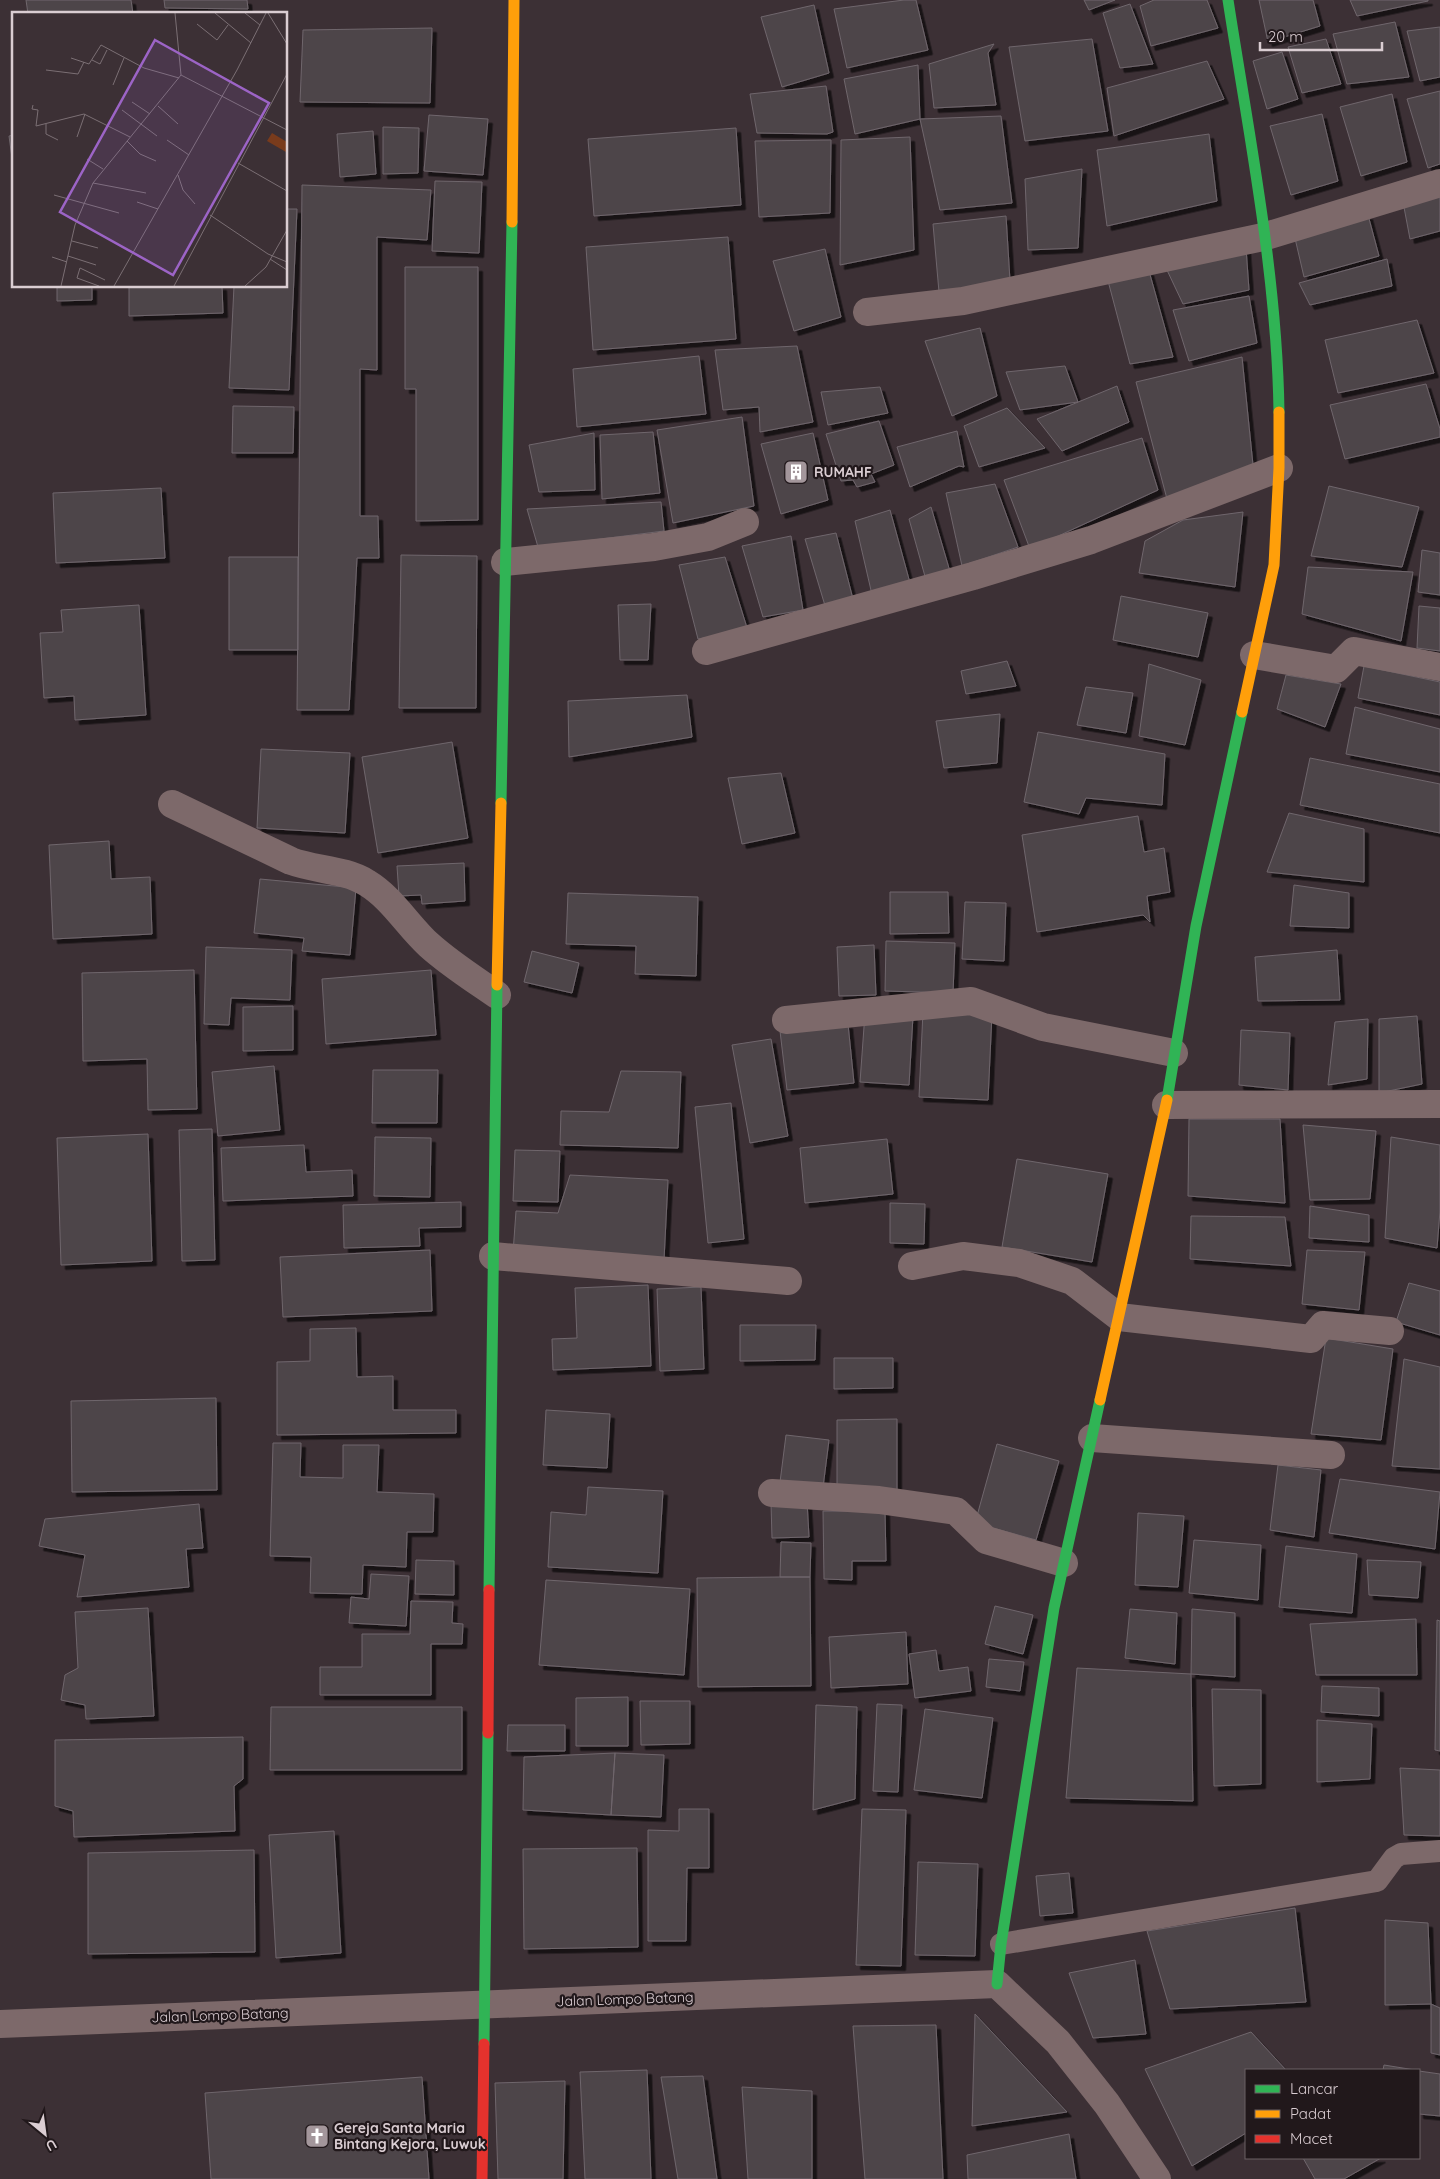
<svg xmlns="http://www.w3.org/2000/svg" width="1440" height="2179" font-family="Quicksand,sans-serif">
  <defs>
    <filter id="shadow"><feDropShadow dx="4.5" dy="4.5" stdDeviation="0" flood-color="#0009"/></filter>
  </defs>
  <rect width="100%" height="100%" fill="#3c3035"/>
  <path fill="#4e454a" stroke="#6f666c" filter="url(#shadow)" d="M26,0H131L133,14H28Z
    M164,0H247L248,9L165,8Z
    M904,0H916L928,50L847,68L834,9Z
    M1084,0H1115L1089,10Z
    M1154,0H1207L1218,28L1151,46L1140,6Z
    M1259,0H1313L1320,26L1268,42Z
    M1350,0H1428V1L1357,16Z
    M1130,4L1153,64L1120,68L1103,13Z
    M814,5L829,73L782,87L761,17Z
    M1395,22L1409,77L1347,84L1333,34Z
    M1440,27V77L1420,81L1407,31Z
    M432,28L430,103L300,102L303,30Z
    M1092,39L1108,131L1025,141L1009,47Z
    M1326,39L1341,84L1302,93L1288,47Z
    M994,44L988,53L996,105L934,108L929,64Z
    M1282,52L1298,99L1267,109L1253,61Z
    M1207,61L1224,99L1114,136L1107,88Z
    M918,65L920,119L855,134L844,79Z
    M826,86L833,132L827,134L757,133L750,94Z
    M1440,91V164L1428,168L1407,99Z
    M1392,94L1407,162L1361,176L1340,107Z
    M1322,114L1338,181L1291,195L1270,126Z
    M429,115L488,119L483,175L424,171Z
    M1001,116L1012,203L940,210L920,119Z
    M383,127L419,128L418,173L383,174Z
    M736,128L741,205L594,216L588,139Z
    M373,131L376,174L340,177L337,134Z
    M1209,134L1217,201L1107,226L1097,150Z
    M14,135V173L9,136Z
    M910,137L914,250L840,265L841,140Z
    M831,140L830,213L759,217L755,141Z
    M1082,169L1078,248L1028,250L1025,179Z
    M435,181L482,182L479,253L432,251Z
    M302,185L431,190L427,240L377,237V370L360,369V516H378L379,558H357L349,710H297Z
    M1440,190V231L1410,239L1403,202Z
    M286,209H297L289,390L229,388L234,286H286Z
    M1368,215L1379,256L1304,277L1294,234Z
    M1006,216L1010,281L939,292L933,224Z
    M728,237L736,339L593,350L586,247Z
    M1246,248L1249,290L1183,304L1166,268Z
    M825,249L841,317L794,331L773,261Z
    M1387,259L1392,286L1310,305L1299,283Z
    M405,267H478V520L416,521V389H405Z
    M1149,271L1173,357L1130,364L1107,277Z
    M57,286H92V300L57,301Z
    M129,286H222L223,313L129,316Z
    M1249,296L1257,343L1189,361L1173,310Z
    M1417,320L1434,373L1338,393L1325,340Z
    M980,328L997,396L952,416L925,341Z
    M797,346L813,422L760,432L759,407L723,410L715,350Z
    M699,356L706,414L577,427L573,369Z
    M1242,357L1254,475L1167,499L1136,382Z
    M1065,366L1078,402L1020,410L1006,372Z
    M1426,384L1440,429V437L1345,459L1330,405Z
    M1117,386L1129,422L1062,451L1037,419Z
    M880,387L888,413L828,425L821,392Z
    M233,406L294,407L293,453H232Z
    M1007,408L1045,448L979,467L964,426Z
    M742,417L754,506L673,523L657,430Z
    M879,421L894,465L871,474L875,482L857,487L853,480L841,481L826,434Z
    M957,431L964,467L959,466L910,487L897,447Z
    M653,432L660,493L602,499L600,435Z
    M594,433L595,490L539,492L529,445Z
    M813,433L828,500L781,514L761,444Z
    M1142,438L1158,490L1030,549L1004,480Z
    M995,484L1018,547L962,566L946,493Z
    M1329,486L1419,507L1402,567L1311,556Z
    M161,488L165,558L56,563L53,493Z
    M661,502L664,531L538,547L527,509Z
    M931,507L951,575L926,580L909,519Z
    M890,510L910,583L873,599L855,521Z
    M1243,512L1235,587L1139,573L1145,541L1183,520Z
    M836,533L854,603L826,609L805,539Z
    M791,536L803,610L763,617L742,546Z
    M1422,550L1440,553V595L1418,592Z
    M401,555L477,556L476,708H399Z
    M229,557H298V650H229Z
    M725,557L748,631L698,639L679,565Z
    M1308,567L1413,572L1401,641L1302,614Z
    M1121,596L1208,613L1198,657L1113,640Z
    M651,604L648,660H620L618,605Z
    M139,605L146,715L75,720L74,696L44,698L40,633L63,632L61,610Z
    M1419,606L1440,608V651L1417,648Z
    M1007,661L1016,686L966,694L961,671Z
    M1149,664L1201,680L1185,745L1139,736Z
    M1364,666L1440,682V715L1358,698Z
    M1286,675L1341,684L1325,727L1277,709Z
    M1086,687L1133,693L1126,733L1077,725Z
    M687,695L692,737L569,757L568,701Z
    M1355,707L1440,729V772L1346,754Z
    M1000,714L997,763L944,768L936,721Z
    M1038,732L1165,754L1162,805L1086,798L1079,814L1024,802Z
    M452,742L468,838L378,853L362,757Z
    M261,749L350,753L345,833L257,828Z
    M1310,758L1440,784V833L1300,805Z
    M781,773L795,833L742,844L728,778Z
    M1289,813L1364,829V882L1267,872Z
    M1138,816L1144,852L1164,848L1170,892L1147,896L1150,922L1143,915L1037,932L1022,835Z
    M109,841L111,879L150,877L152,934L53,939L49,845Z
    M464,863L465,901L422,904L421,895L399,896L397,866Z
    M260,879L356,888L350,955L302,951L304,938L254,933Z
    M1294,885L1349,893V928L1290,926Z
    M890,892H948L949,933L890,934Z
    M568,893L698,897L696,976L635,974L636,946L566,944Z
    M965,902L1006,903L1004,961L962,959Z
    M886,941L955,943L953,993L885,991Z
    M874,945L876,995L839,996L837,947Z
    M206,947L292,950L290,1000L231,998L229,1025L204,1024Z
    M1337,950L1340,1000L1258,1001L1255,957Z
    M532,951L579,963L572,993L524,982Z
    M194,970L197,1109L148,1110L147,1059L83,1061L82,973Z
    M431,970L436,1035L326,1044L322,979Z
    M293,1006V1050L243,1051V1007Z
    M923,1011L992,1013L988,1100L919,1097Z
    M865,1013L913,1016L909,1085L860,1082Z
    M1417,1016L1422,1084L1379,1093V1019Z
    M1368,1019L1367,1079L1328,1085L1335,1022Z
    M848,1024L854,1083L787,1090L780,1031Z
    M1241,1030L1290,1033L1288,1090L1239,1085Z
    M771,1039L788,1136L750,1143L732,1045Z
    M274,1066L280,1130L218,1136L212,1072Z
    M373,1070H438L437,1123H372Z
    M621,1071L681,1072L678,1148L560,1145L561,1111L609,1112Z
    M731,1103L744,1239L708,1243L695,1107Z
    M1189,1119H1280L1285,1203L1188,1196Z
    M1303,1125L1376,1131L1370,1199L1310,1200Z
    M212,1129L215,1260L182,1261L179,1130Z
    M148,1134L152,1261L61,1265L57,1138Z
    M375,1137L431,1138L430,1197L374,1196Z
    M1391,1137L1440,1145V1211L1437,1248L1385,1238Z
    M887,1139L893,1194L805,1203L800,1148Z
    M304,1145L306,1172L352,1170L353,1196L223,1201L221,1148Z
    M515,1150L560,1151L558,1202L513,1201Z
    M1017,1159L1108,1174L1092,1262L1002,1247Z
    M570,1175L668,1180L664,1260L513,1253L516,1211L558,1213Z
    M461,1202V1227L419,1228L420,1246L344,1248L343,1205Z
    M890,1203L925,1204L924,1244L890,1243Z
    M1310,1206L1369,1215V1242L1309,1238Z
    M1191,1216L1285,1217L1291,1266L1190,1259Z
    M430,1250L432,1311L283,1317L280,1257Z
    M1307,1250L1365,1252L1359,1310L1302,1304Z
    M1409,1283L1440,1291V1335L1396,1322Z
    M648,1285L651,1366L553,1370L552,1339L577,1338L575,1288Z
    M701,1287L704,1369L660,1371L657,1289Z
    M740,1325H816L815,1360L740,1361Z
    M356,1328L357,1377L393,1376V1410H456V1433L277,1435V1362L310,1361V1329Z
    M1326,1338L1393,1349L1381,1440L1311,1434Z
    M834,1358H893V1388L834,1389Z
    M1404,1359L1440,1367V1469L1392,1466Z
    M216,1398L217,1490L72,1492L71,1401Z
    M546,1410L610,1414L607,1468L543,1465Z
    M897,1419V1491L837,1492V1420Z
    M786,1435L829,1440L822,1495L779,1490Z
    M273,1443H301L300,1477L343,1478V1445H379L377,1492L434,1494L433,1532H407L406,1567L363,1565L362,1594L310,1593L311,1557L270,1556Z
    M997,1444L1059,1461L1036,1540L975,1523Z
    M1278,1465L1321,1470L1314,1537L1270,1530Z
    M1340,1479L1440,1492L1435,1549L1329,1533Z
    M588,1487L663,1491L658,1573L548,1567L551,1512L586,1515Z
    M807,1501L809,1537L772,1538L771,1503Z
    M199,1504L203,1548L186,1549L189,1587L77,1597L85,1555L39,1546L45,1519Z
    M823,1511H885L886,1561H852V1580L824,1579Z
    M1138,1513L1184,1516L1178,1587L1135,1585Z
    M1194,1540L1261,1545L1258,1600L1189,1593Z
    M781,1542L811,1543L810,1577H780Z
    M1286,1546L1357,1554L1352,1613L1279,1607Z
    M416,1560L454,1561V1595L415,1594Z
    M1367,1560L1421,1562L1418,1598L1369,1595Z
    M371,1574L409,1576L406,1626L349,1623L351,1597L369,1599Z
    M780,1577H810L811,1686L698,1687L697,1578Z
    M546,1580L690,1589L684,1675L539,1665Z
    M411,1601L453,1602L452,1623L463,1624L462,1644H431V1695H320V1667H362V1634H410Z
    M995,1606L1033,1615L1023,1654L985,1644Z
    M148,1608L154,1716L86,1719L85,1705L61,1700L65,1675L78,1668L75,1612Z
    M1130,1609L1177,1613L1175,1664L1125,1658Z
    M1192,1609L1235,1613V1677L1191,1674Z
    M1416,1619L1417,1675H1316L1310,1624Z
    M1437,1620L1440,1621V1751L1435,1750Z
    M906,1632L908,1684L831,1688L829,1637Z
    M936,1650L939,1671L968,1667L971,1691L915,1698L909,1654Z
    M989,1659L1024,1662L1020,1691L986,1687Z
    M1077,1668L1191,1674L1193,1801L1066,1798Z
    M1322,1686L1379,1688V1716L1321,1712Z
    M1212,1689L1261,1690V1784L1214,1786Z
    M628,1697V1746H576V1698Z
    M640,1701H690V1744L641,1745Z
    M877,1704L902,1705L898,1792L873,1791Z
    M816,1705L857,1707L855,1799L813,1810Z
    M271,1707H462V1770H270Z
    M925,1709L993,1718L982,1798L914,1790Z
    M1317,1720L1372,1724L1370,1779L1317,1782Z
    M508,1725H565V1751H507Z
    M243,1737V1779L234,1786L235,1831L74,1837L73,1811L55,1806V1740Z
    M615,1753L611,1815L523,1810L524,1757Z
    M615,1753L664,1755L661,1817L611,1815Z
    M1400,1768L1440,1770V1836L1404,1835Z
    M679,1809H709V1868H687L686,1941H648V1830L679,1831Z
    M862,1809L906,1810L901,1966L856,1965Z
    M334,1831L341,1953L276,1958L269,1835Z
    M637,1848L638,1947L524,1949L523,1849Z
    M254,1850L255,1952L88,1954V1853Z
    M918,1862L978,1864L975,1956L915,1955Z
    M1069,1873L1073,1913L1040,1916L1036,1876Z
    M1295,1908L1306,2002L1170,2009L1147,1931Z
    M1385,1920L1428,1923L1431,2004L1385,2005Z
    M1135,1960L1146,2034L1093,2038L1069,1973Z
    M1431,2004L1440,2008V2055L1431,2053Z
    M975,2014L1067,2112L972,2126Z
    M936,2025L943,2179H865L853,2026Z
    M1251,2032L1286,2070H1246V2133L1192,2166L1145,2069Z
    M1384,2065L1415,2070H1383Z
    M647,2070L651,2179H585L580,2072Z
    M1419,2071L1440,2074V2116L1419,2114Z
    M703,2076L717,2179H678L661,2077Z
    M422,2077L429,2179H211L205,2093Z
    M565,2081L563,2179H498L495,2083Z
    M742,2087L812,2091V2179H748Z
    M1069,2134L1076,2179H968L967,2155Z
    M1303,2158H1381L1344,2179H1315Z"/>
  <g fill="none" stroke-linecap="round" stroke-linejoin="round">
    <path stroke="#7d696a" stroke-width="22" d="M1001,1944L1377,1881L1394,1858L1401,1854L1440,1851"/>
    <path stroke="#7d696a" stroke-width="28" d="M867,312L963,301L1263,237L1440,183
      M505,562L654,547L708,537L745,522
      M706,651L973,576L1091,540L1279,468
      M1254,655L1336,669L1354,651L1440,667
      M172,804L291,861C315,870 345,869 367,883C392,898 408,926 429,945C450,964 474,979 497,995
      M786,1020L971,1001L1043,1027L1174,1053
      M1166,1105L1440,1104
      M493,1256L788,1281
      M912,1266L963,1256L1019,1263L1072,1281L1119,1317L1311,1339L1323,1325L1390,1331
      M1092,1438L1331,1455
      M772,1493L879,1500L956,1511L986,1540L1064,1563
      M0,2024L997,1984L1058,2042L1107,2104L1157,2179"/>
    <path stroke="#30b455" stroke-width="11" d="M1228,0C1249,136 1277,274 1279,412
      M501,803L512,222
      M1167,1100L1196,926L1242,712
      M489,1590L497,985
      M997,1984L1001,1944L1054,1608L1100,1400
      M484,2044L488,1733"/>
    <path stroke="#ff9f0a" stroke-width="11" d="M512,222L514,0
      M1242,712L1274,565L1279,468V412
      M497,985L501,803
      M1100,1400L1167,1100"/>
    <path stroke="#e5322d" stroke-width="11" d="M488,1733L489,1590
      M482,2179L484,2044"/>
  </g>
  <defs>
    <g id="building-square" transform="scale(1.25)"><rect x="-9" y="-9" width="18" height="18" rx="4" fill="#a3969b" stroke="#21181b"/><path d="M-4-6H4V6H1V3H-1V6H-4ZM-2.5-4.3h1.7v1.8h-1.7ZM.8-4.3h1.7v1.8H.8ZM-2.5-1h1.7V.8h-1.7ZM.8-1h1.7V.8H.8Z" fill="#fff"/></g>
    <g id="church-square" transform="scale(1.25)"><rect x="-9" y="-9" width="18" height="18" rx="4" fill="#a3969b" stroke="#21181b"/><path d="M-1.2-6h2.4v3.5h3.3v2.4h-3.3V6h-2.4V-.1h-3.3v-2.4h3.3Z" fill="#fff"/></g>
  </defs>
  <g fill-rule="evenodd">
    <use href="#building-square" x="796" y="472"/>
    <use href="#church-square" x="317" y="2136"/>
  </g>
  <g text-anchor="middle" dominant-baseline="central" stroke-width="4.5" stroke-linejoin="round" paint-order="stroke">
    <g font-size="14" font-weight="bold" fill="#dacdd2" stroke="#21181b" text-anchor="start">
      <text x="814" y="472">RUMAHF</text>
      <text x="334" y="2128">Gereja Santa Maria<tspan x="334" dy="16">Bintang Kejora, Luwuk</tspan></text>
    </g>
    <g font-size="14" fill="#dacdd2" stroke="#21181b">
      <text transform="translate(625 1999) rotate(-2)">Jalan Lompo Batang</text>
      <text transform="translate(220 2015) rotate(-2)">Jalan Lompo Batang</text>
    </g>
  </g>
  <g transform="translate(12 12)">
    <rect width="275" height="275" fill="#3c3035"/>
    <path d="M260,121L275,130L274,140L255,129Z" fill="#793b1c"/>
    <path fill="none" stroke="#7b6f74" stroke-width="1" d="M163,1L169,63L275,118M203,1L239,31M233,1L248,13M256,1L275,32M185,12L205,28L216,13M59,46L77,52L89,33L132,56L167,66M80,48L88,52L95,38M34,58L66,62L72,50M101,73L112,46M120,90L138,102M21,93L20,97L26,98L24,114L72,102L118,125M146,94L166,112M110,98L145,124M34,112V122L46,128M65,125L73,102M155,128L177,143M115,129L128,142L144,149M75,147L91,157M226,151L275,179M166,163L171,178L183,192M81,171L134,181M42,183L107,201M125,190L146,197M198,203L256,242L275,250M60,229L86,236M56,244L84,253M40,245L55,250M258,247L275,258M49,274L63,213L81,171L169,63M87,274L65,266L68,256L93,268M102,274L225,58L254,1M162,274L275,62M233,274L254,255L275,218"/>
    <path fill="#9c64c6" fill-opacity="0.15" stroke="#9c64c6" stroke-width="2.5" d="M143,28L257,91L161,263L48,200Z"/>
    <rect width="275" height="275" fill="none" stroke="#dacdd2" stroke-width="2.5"/>
  </g>
  <rect x="1245" y="2069" width="175" height="90" fill="#21181b" stroke="#6b6064"/>
  <rect x="1255" y="2085" width="25" height="8" fill="#30b455" stroke="#6b6064"/>
  <text x="1290" y="2094" font-size="15" fill="#dacdd2">Lancar</text>
  <rect x="1255" y="2110" width="25" height="8" fill="#ff9f0a" stroke="#6b6064"/>
  <text x="1290" y="2119" font-size="15" fill="#dacdd2">Padat</text>
  <rect x="1255" y="2135" width="25" height="8" fill="#e5322d" stroke="#6b6064"/>
  <text x="1290" y="2144" font-size="15" fill="#dacdd2">Macet</text>
  <g transform="translate(45 2134) rotate(151)" stroke="#21181b" stroke-width="4" paint-order="stroke">
  <path d="M0-4L9 19L0 12L-9 19Z" fill="#dacdd2"/>
  <text y="-8" font-size="14" font-weight="bold" text-anchor="middle" fill="#dacdd2">U</text>
  </g>
  <path d="M1260 42v8h122v-8" fill="none" stroke="#dacdd2" stroke-width="2.5"/>
  <text x="1268" y="42" font-size="15" fill="#dacdd2" stroke="#21181b" stroke-width="4" paint-order="stroke">20 m</text>
</svg>
